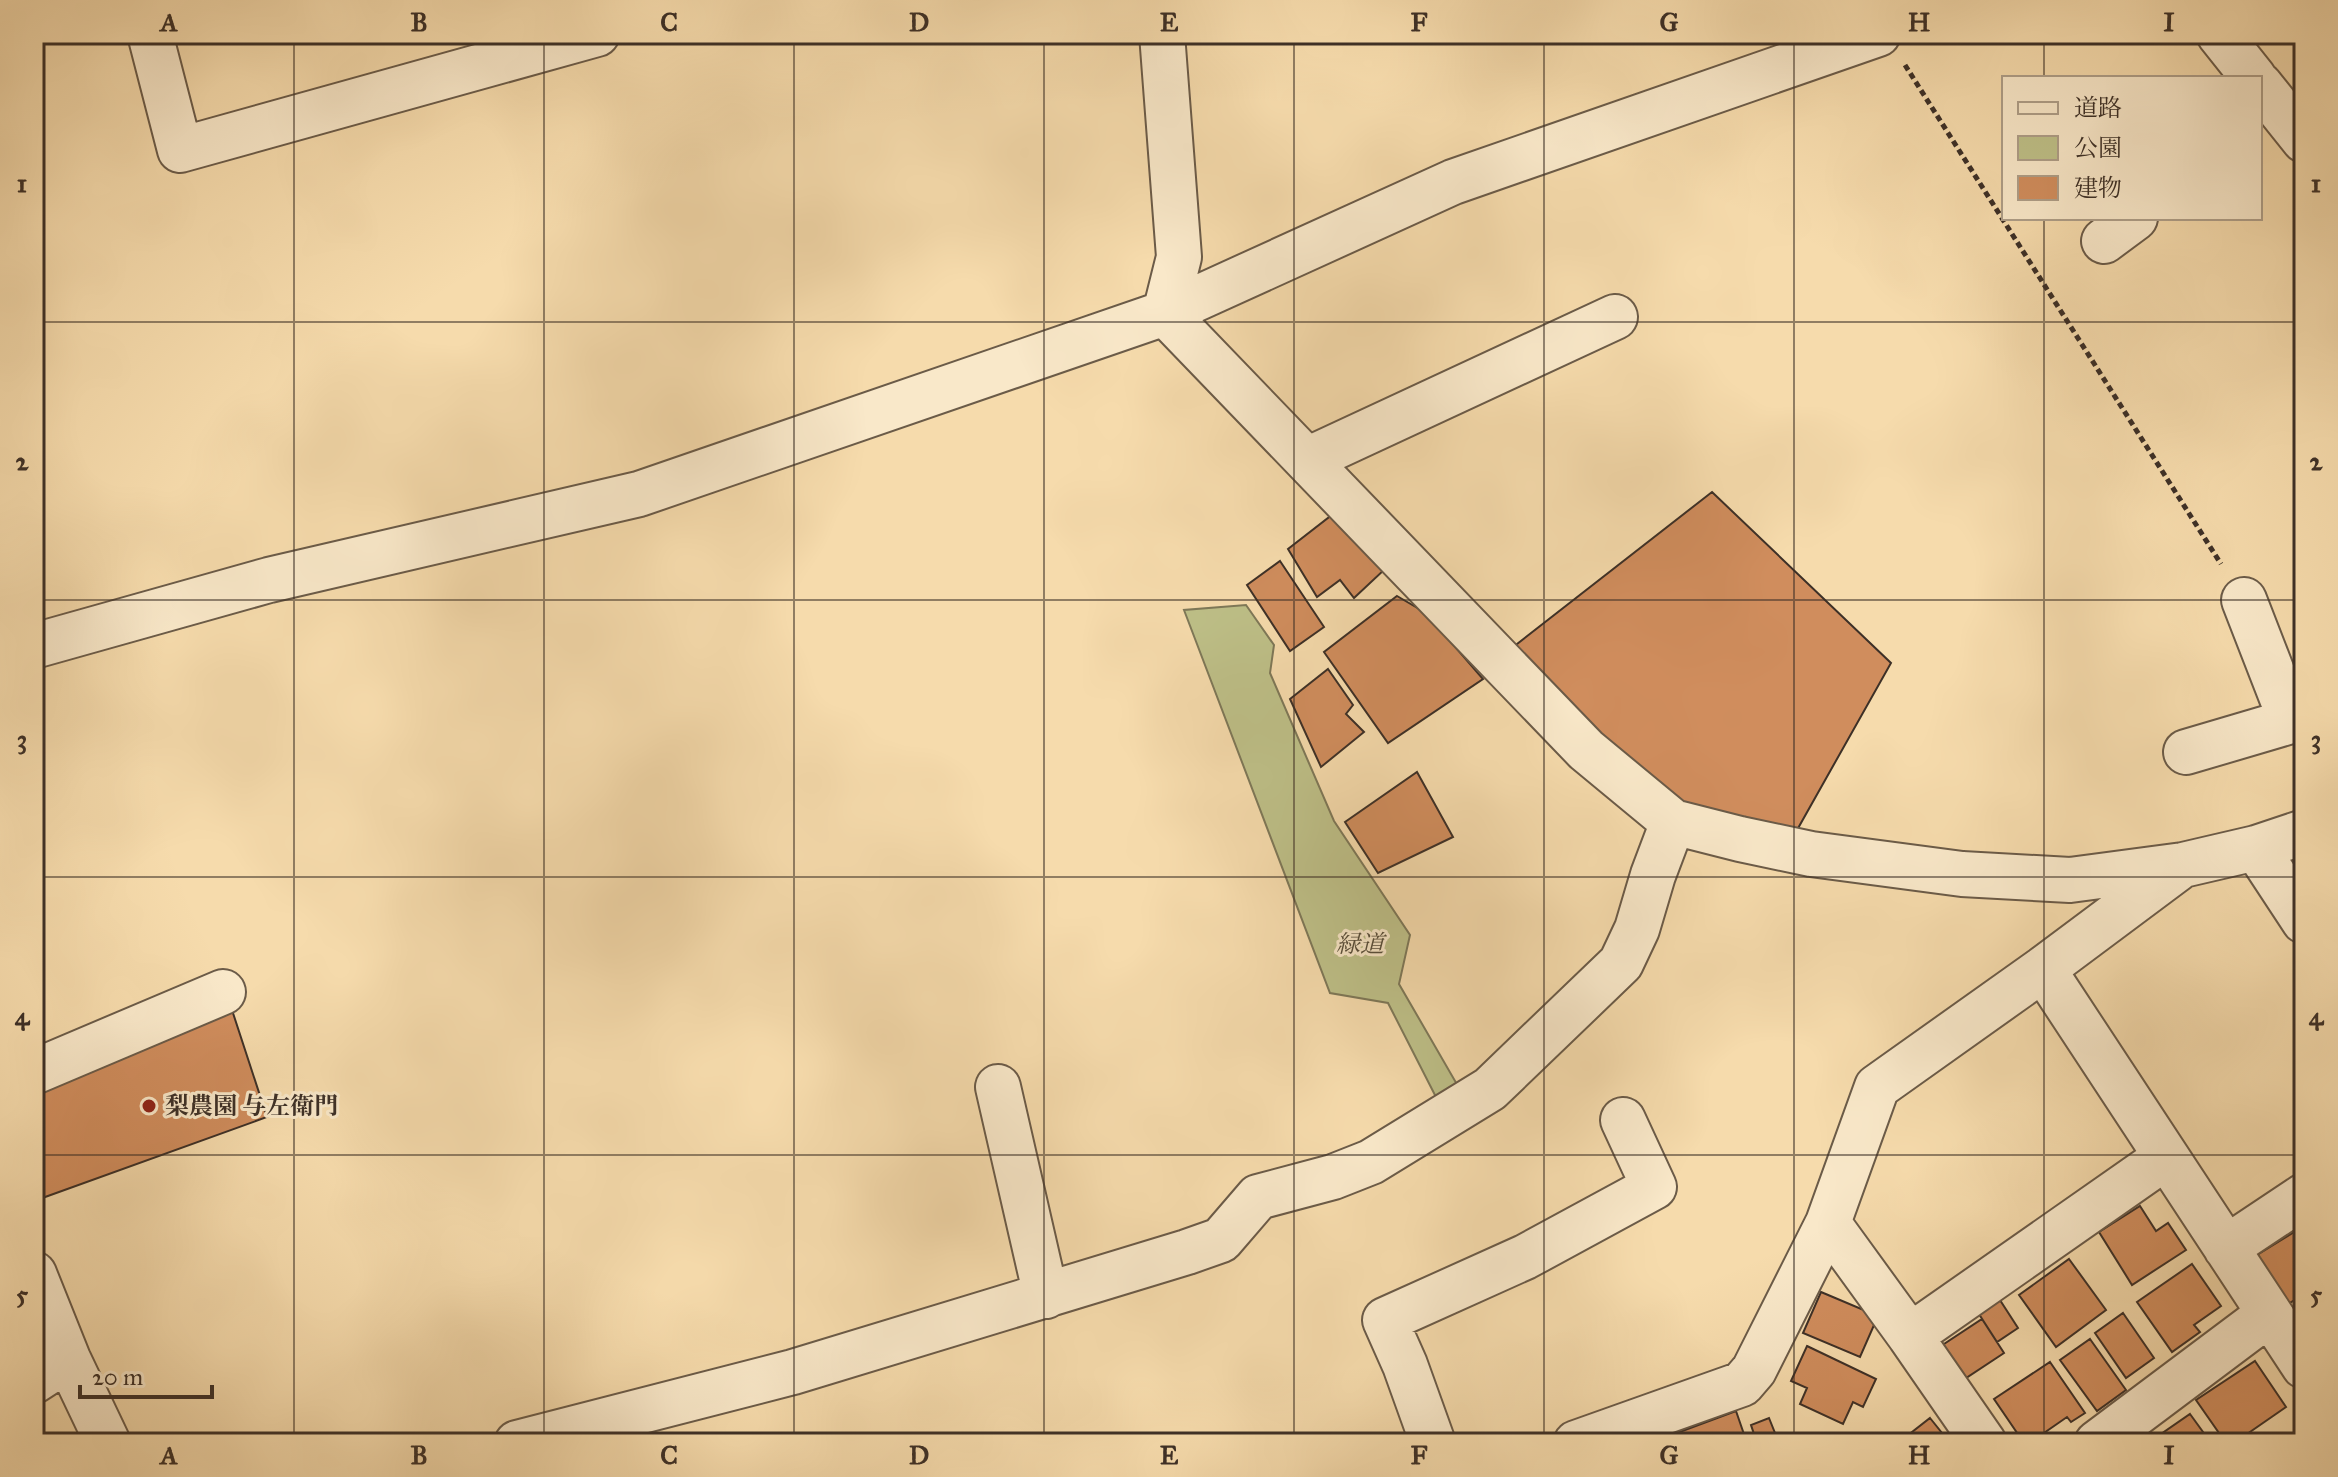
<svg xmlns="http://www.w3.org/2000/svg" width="2338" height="1477" font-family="'IM FELL Great Primer','Noto Serif JP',serif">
  <rect width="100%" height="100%" fill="#f6dbac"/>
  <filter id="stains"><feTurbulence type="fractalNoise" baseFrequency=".0025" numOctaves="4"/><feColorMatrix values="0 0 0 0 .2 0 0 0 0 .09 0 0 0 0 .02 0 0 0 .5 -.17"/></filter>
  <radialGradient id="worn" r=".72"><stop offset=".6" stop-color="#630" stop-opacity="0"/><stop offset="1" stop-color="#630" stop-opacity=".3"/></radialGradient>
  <path fill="#bec088" stroke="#7e7858" stroke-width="2" d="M1246,605L1274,645L1270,673L1334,821L1410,935L1399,984L1462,1093L1437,1099L1388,1003L1330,993L1184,610Z"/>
  <path fill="#d08d5d" stroke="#3d3027" stroke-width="2" d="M1712,492L1891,663L1797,830L1684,806L1501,647L1517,644Z
    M1337,511L1385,569L1354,598L1340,580L1317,597L1288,549Z
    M1280,561L1324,627L1290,651L1247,585Z
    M1397,596L1426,613L1483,679L1388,743L1324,652Z
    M1328,669L1353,705L1346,714L1364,732L1321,767L1290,699Z
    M1417,772L1453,837L1378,873L1345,822Z
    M232,1010L267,1117L34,1201V1095Z
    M2140,1206L2156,1231L2168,1223L2186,1250L2132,1285L2099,1232Z
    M2304,1226V1294L2288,1304L2257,1255Z
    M2069,1259L2106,1310L2056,1347L2019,1295Z
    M2192,1264L2221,1306L2194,1325L2200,1332L2172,1352L2137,1302Z
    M1821,1292L1878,1316L1860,1357L1803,1333Z
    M1998,1297L2018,1328L1997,1342L1977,1311Z
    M2123,1313L2154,1358L2126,1378L2095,1333Z
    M1982,1319L2004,1353L1963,1380L1941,1346Z
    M2090,1339L2126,1390L2097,1411L2060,1360Z
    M1807,1346L1876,1379L1863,1407L1853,1402L1843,1424L1800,1404L1807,1388L1791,1381Z
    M2255,1361L2286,1407L2234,1443H2226L2196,1400Z
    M2050,1362L2085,1413L2071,1422L2067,1417L2044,1433L2050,1442L2048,1443H2024L1994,1399Z
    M1736,1411L1747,1443H1650Z
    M2190,1414L2211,1443H2148Z
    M1769,1418L1779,1443H1757L1751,1425Z
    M1930,1418L1950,1443H1898Z"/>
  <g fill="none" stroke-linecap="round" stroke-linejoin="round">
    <g stroke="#6b5b48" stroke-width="48">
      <path id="minor" d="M150,34L180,150L597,34
        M1162,34L1179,257L1165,313
        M2219,34L2254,78
        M2260,85L2304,140
        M2104,241L2135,218
        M1165,313L1586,750L1673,822L1740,839L1811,854L1962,874L2070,880L2183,865L2256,848L2304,832
        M1307,460L1615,317
        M2244,600L2291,721
        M34,646L269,580L639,494L1165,313L1453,182L1878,34
        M2186,752L2291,721L2304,714
        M2256,848L2304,921
        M2043,969L2304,1366
        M34,1072L223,992
        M998,1087L1046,1296
        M1828,1223L1910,1336L1984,1443
        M2226,1248L2304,1196
        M34,1274L68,1359L108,1443
        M1910,1336L2166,1157
        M34,1381L68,1359
        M517,1443L793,1372L1187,1252L1221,1240L1258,1197L1333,1177L1371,1162L1490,1089L1621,963L1637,929L1653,875L1673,822
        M1433,1443L1405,1365L1385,1320L1525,1257L1654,1187L1623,1120
        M1576,1443L1742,1384L1754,1370L1828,1223L1877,1087L2043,969L2177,869
        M2097,1443L2269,1314"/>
    </g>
    <path stroke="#3d3027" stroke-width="5" stroke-dasharray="6 4" stroke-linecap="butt" d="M1905,65L2221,564"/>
    <use href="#minor" stroke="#f9e8c9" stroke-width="44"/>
  </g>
  <path fill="none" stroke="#3d3027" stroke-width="2" stroke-opacity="0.55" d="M294,34V1443M544,34V1443M794,34V1443M1044,34V1443M1294,34V1443M1544,34V1443M1794,34V1443M2044,34V78M2044,218V1443M34,322H2304M34,600H2304M34,877H2304M34,1155H2304"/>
  <circle fill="#8f2418" stroke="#f9e8c9" stroke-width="3" cx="149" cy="1106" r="8"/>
  <g text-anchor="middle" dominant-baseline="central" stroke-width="6" stroke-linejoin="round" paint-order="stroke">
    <g font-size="24" font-style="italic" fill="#574d3a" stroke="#f9e8c9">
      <text x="1360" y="944">緑道</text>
    </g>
    <g font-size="24" font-weight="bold" fill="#3d3027" stroke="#f9e8c9" text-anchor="start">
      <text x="165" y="1106">梨農園 与左衛門</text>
    </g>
  </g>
  <rect width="2338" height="1477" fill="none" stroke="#f6dbac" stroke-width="88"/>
  <rect x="2002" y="76" width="260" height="144" fill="#f9e8c9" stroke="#ae9e88" stroke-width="2"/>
  <rect x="2018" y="102" width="40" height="12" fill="#f9e8c9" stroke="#ae9e88" stroke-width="2"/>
  <text x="2074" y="116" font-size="24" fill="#3d3027">道路</text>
  <rect x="2018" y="136" width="40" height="24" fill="#bec088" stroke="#ae9e88" stroke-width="2"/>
  <text x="2074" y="156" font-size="24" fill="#3d3027">公園</text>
  <rect x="2018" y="176" width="40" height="24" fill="#d08d5d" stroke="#ae9e88" stroke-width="2"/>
  <text x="2074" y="196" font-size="24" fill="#3d3027">建物</text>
  <path d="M80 1385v12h132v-12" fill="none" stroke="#3d3027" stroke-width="4"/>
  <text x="92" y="1385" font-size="24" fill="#3d3027" stroke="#f9e8c9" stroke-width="6" paint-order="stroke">20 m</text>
  <rect x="44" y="44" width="2250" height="1389" fill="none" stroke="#3d3027" stroke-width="3"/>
  <g font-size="26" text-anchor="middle" font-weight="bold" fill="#3d3027">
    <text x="169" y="31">A</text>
    <text x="419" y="31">B</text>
    <text x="669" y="31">C</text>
    <text x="919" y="31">D</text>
    <text x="1169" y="31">E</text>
    <text x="1419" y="31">F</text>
    <text x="1669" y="31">G</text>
    <text x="1919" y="31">H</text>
    <text x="2169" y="31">I</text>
    <text x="22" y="192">1</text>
    <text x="2316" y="192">1</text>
    <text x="22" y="470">2</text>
    <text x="2316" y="470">2</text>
    <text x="22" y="748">3</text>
    <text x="2316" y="748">3</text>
    <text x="22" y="1025">4</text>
    <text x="2316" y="1025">4</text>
    <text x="22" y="1303">5</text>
    <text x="2316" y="1303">5</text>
    <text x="169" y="1464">A</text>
    <text x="419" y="1464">B</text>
    <text x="669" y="1464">C</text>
    <text x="919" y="1464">D</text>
    <text x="1169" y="1464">E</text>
    <text x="1419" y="1464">F</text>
    <text x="1669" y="1464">G</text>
    <text x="1919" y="1464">H</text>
    <text x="2169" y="1464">I</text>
  </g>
  <rect width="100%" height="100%" filter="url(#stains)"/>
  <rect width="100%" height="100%" fill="url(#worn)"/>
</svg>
